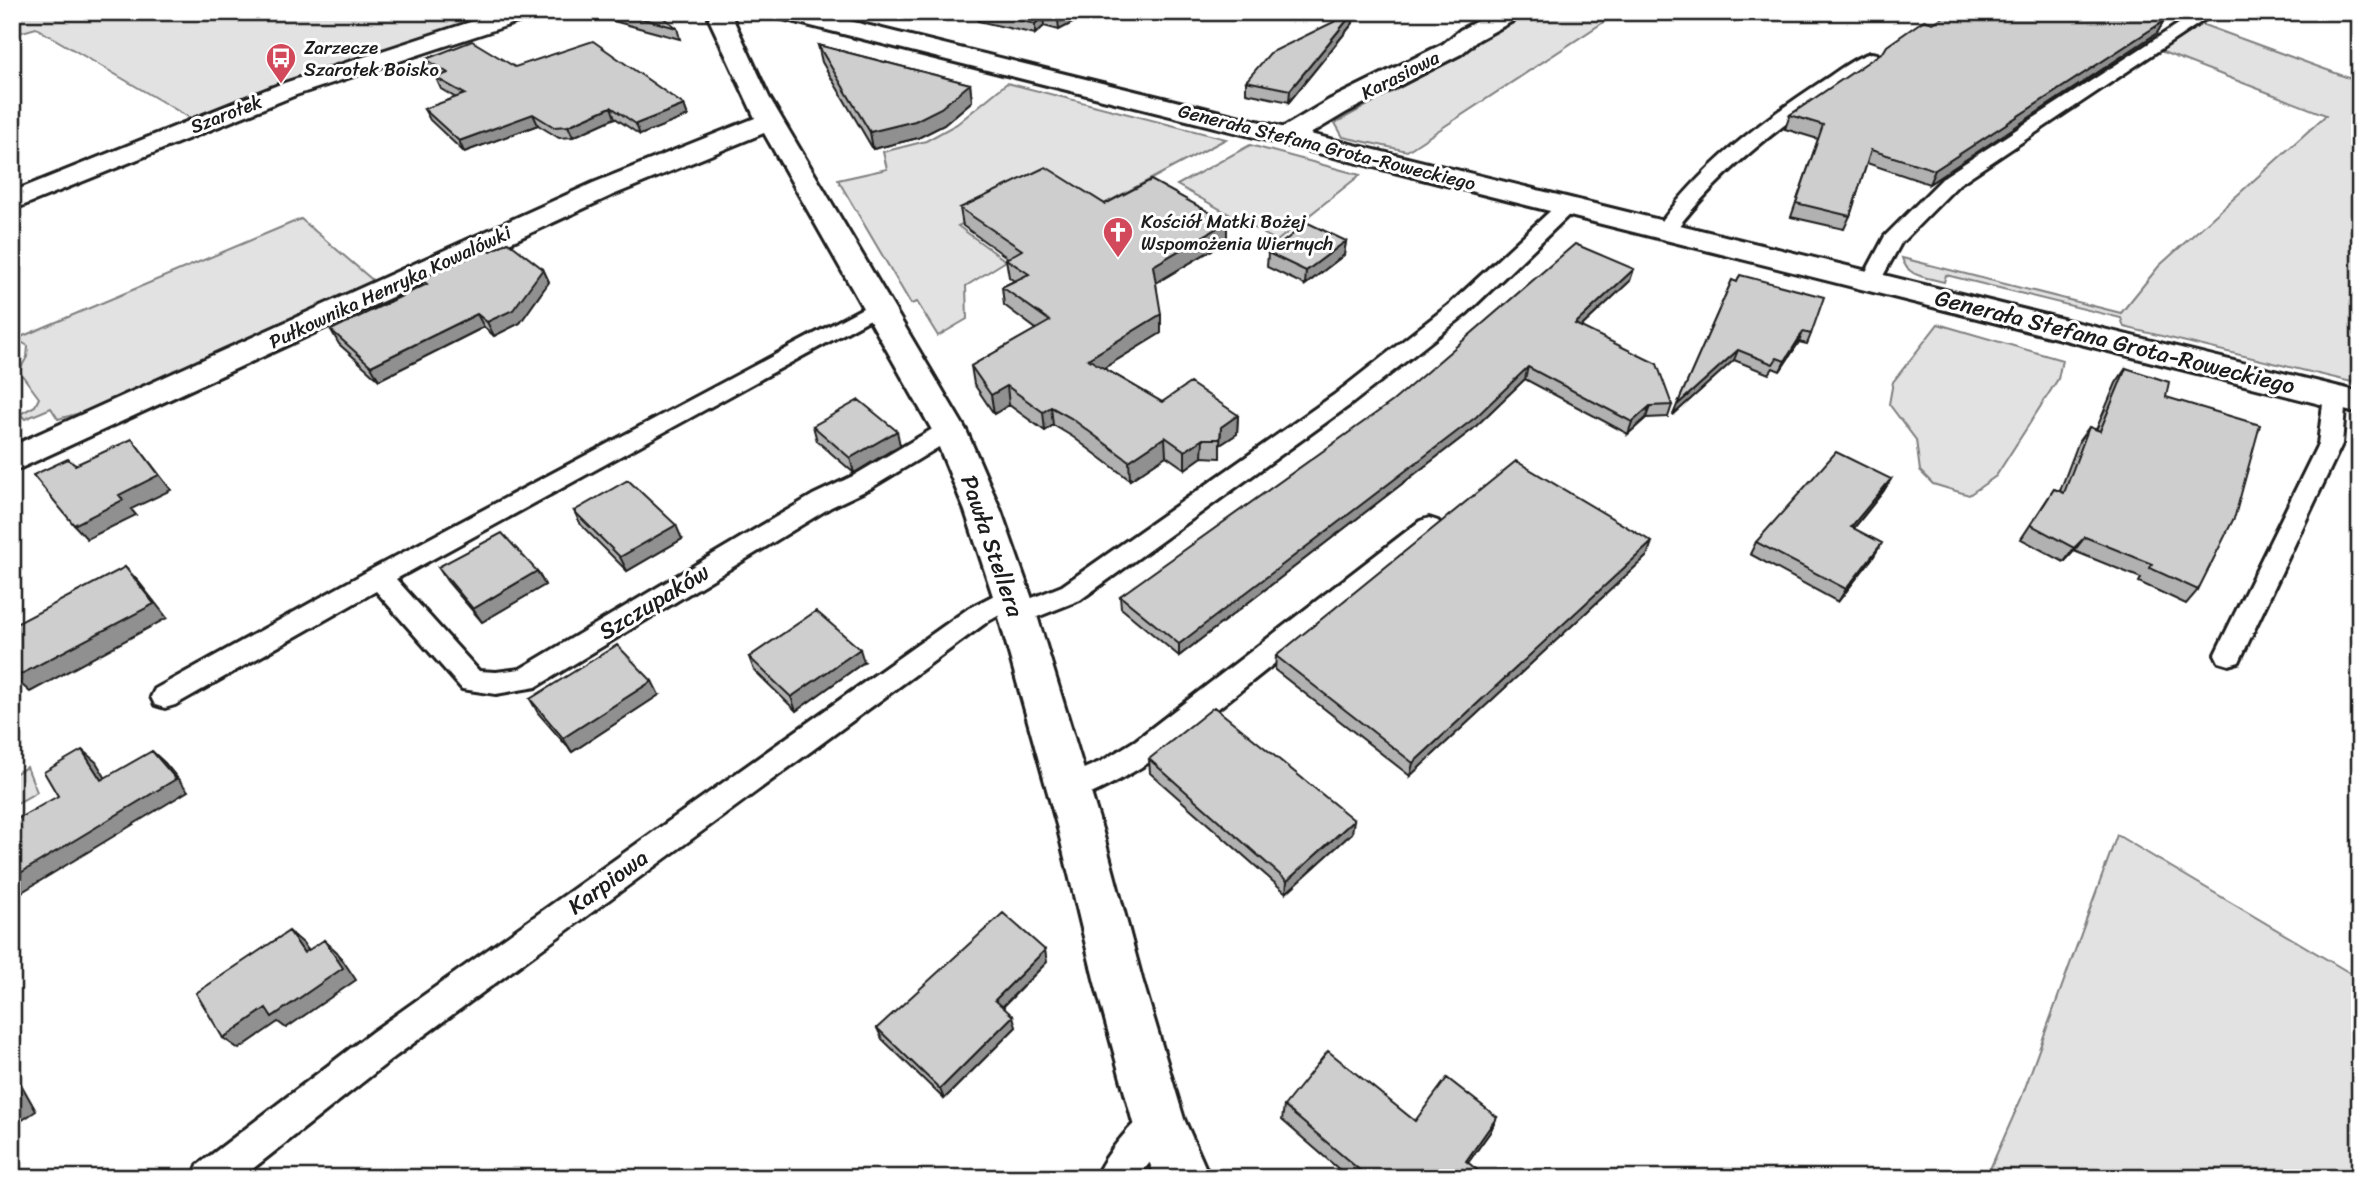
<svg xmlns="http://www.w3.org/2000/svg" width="2372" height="1190" font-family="Sriracha,sans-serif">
  <rect width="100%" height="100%" fill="#fff"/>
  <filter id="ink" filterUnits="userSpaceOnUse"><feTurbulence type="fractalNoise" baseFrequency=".0143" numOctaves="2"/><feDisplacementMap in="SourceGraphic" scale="14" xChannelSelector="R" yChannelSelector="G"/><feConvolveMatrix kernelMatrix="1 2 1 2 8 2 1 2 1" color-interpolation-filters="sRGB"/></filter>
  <g filter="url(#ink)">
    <path fill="#e2e2e2" stroke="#7f7f7f" stroke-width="2" d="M12,12H513L266,88L190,118L36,28L12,35Z
      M1524,12H1619L1407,151L1343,137L1335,123L1474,47L1473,39Z
      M2201,24L2360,82V384L2124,327L2121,318L1946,275L1944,282C1926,277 1907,277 1902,258L2121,313L2159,266L2326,115L2160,51Z
      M1007,83L1226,139L1093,210L1049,182L958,226L1006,261L966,286L967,319L938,336L917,302L911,304L838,180L887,169L883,152L926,141L957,124Z
      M1250,145L1360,175L1277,241L1177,185Z
      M301,219L376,283L98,408L58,419L51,408L25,419L20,414L35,406L39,398L19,371L27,357L28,346L16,339Z
      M1938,324L2062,360L2058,379L1996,476L1969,495L1933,484L1920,471L1916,440L1889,404L1893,382Z
      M27,767L37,792L12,806V775Z
      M2117,835L2360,979V1178H1986L2021,1099Z"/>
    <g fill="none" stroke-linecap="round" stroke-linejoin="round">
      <g stroke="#1c1c1c" stroke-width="6">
        <path id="lane" d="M2197,12H2216L1959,184L1901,243L1878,285H1864L1861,281L1885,236L1945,176Z
          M1871,53L1877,54L1879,58L1877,62C1800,111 1727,161 1672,235H1658L1655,231C1699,167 1760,122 1824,80C1838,71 1855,57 1871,53Z
          M1567,200L1574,202L1577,206L1574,210L1466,314L1350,405L1080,600L1017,625L1008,622L1004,615L1005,612L987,622L396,1056L241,1178H193L198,1165L372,1032L969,608L1012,586L1021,589L1025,596L1022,602L1062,586L1334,395L1450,304L1560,202Z
          M878,300L885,301L889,306L885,311L396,579L479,671L496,672L520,669L813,495L853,476L941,424L949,422L957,424L961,430L957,436L871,488L831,507L536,687L496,694L462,689L376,591L175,705L165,708L155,705L151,697L155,689L370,570Z
          M2335,389L2343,391L2346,396L2342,444L2239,662L2229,665L2219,662L2215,654L2318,444L2324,396L2327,391Z
          M1429,518L1438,521L1442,527L1438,533L1156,758C1140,768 1086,801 1068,801C1067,802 1059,798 1058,798L1053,789L1058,780L1102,761L1136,740L1420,521Z
          M1159,1105L1172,1110L1177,1123L1172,1136L1137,1178H1095C1104,1156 1137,1114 1159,1105Z"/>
      </g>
      <g stroke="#1c1c1c" stroke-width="6">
        <path id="street" d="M501,12H537L533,17L296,95L12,210V192L278,85Z
          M711,12H735L733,19L769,97L966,430L1001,511L1031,596L1102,829L1142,979L1184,1119L1210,1178H1156L1133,1123L1094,979L1058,829L993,596L965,511L932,430L764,133L613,195L12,472V446L593,183L755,118L709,19Z
          M1494,12H1524L1520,17L1478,40L1461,54L1347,112L1295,143L1286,145L1277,143L1273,137L1277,131L1329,100L1443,44L1460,30Z"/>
      </g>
      <g stroke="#1c1c1c" stroke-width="6">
        <path id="secondary" d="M771,12H813L2360,392V414L775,17Z"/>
      </g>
      <use href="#lane" fill="#fff" fill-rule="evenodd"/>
      <use href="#street" fill="#fff" fill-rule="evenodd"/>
      <use href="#secondary" fill="#fff" fill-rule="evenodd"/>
    </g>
    <path fill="#b1b1b1" stroke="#1c1c1c" stroke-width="2" d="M580,12H656L677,28L680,39Z
      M977,12H1093L1059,30L1044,26L1035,34L978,21Z
      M1354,12L1353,23L1289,102L1246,93V81Z
      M2164,21L2157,33L1929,184L1867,163L1850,216L1844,229L1791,217L1818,139L1785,129L1790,115L1933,23Z
      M818,45L970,84L972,101L944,125L918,138L873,149L822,62Z
      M426,59L515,67L684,105L688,116L640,135L615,118L573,137L559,138L538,125L464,152L430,120L424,109L456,98L441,89L436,78L441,76L431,70Z
      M1105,204L1227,222V241L1156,283L1161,333L1104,368L1162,402L1238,415L1237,434L1220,445V458L1202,457L1185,469L1166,456L1130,480L1073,437L1053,425L1045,431L1009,405L994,414L974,384L971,366L1036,329L1004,305L1002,287L1014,281L1009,277L1006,259L1008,258L963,226L960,208Z
      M1346,241L1344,255L1305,285L1267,267L1268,253Z
      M543,269L549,282L520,323L494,336L484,327L379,380L339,344L331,330L424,286L420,279Z
      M1732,280L1811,334L1807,344L1799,342L1780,371L1773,368L1769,374L1734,360L1673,415Z
      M1630,281L1581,327L1672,405L1668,417L1646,418L1628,434L1525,379L1473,429L1179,656L1121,608L1120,596Z
      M2126,368L2166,397L2198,590L2186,604L2139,582L2141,578L2074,551L2064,562L2021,539L2054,489L2060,491L2079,441L2089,427L2096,430L2116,383Z
      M813,426L900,445L854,473L817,441Z
      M1891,479L1883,492L1854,528L1874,556L1838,602L1750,554L1756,542Z
      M574,511L682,539L627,571L581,525Z
      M1647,556L1410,776L1275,670L1276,656Z
      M438,567L537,571L545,585L482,622L447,581Z
      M749,657L864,662L796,711L754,670Z
      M659,695L572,752L538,713L530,699Z
      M1149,759L1352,833L1286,893L1150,773Z
      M1047,962L1003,1007L1016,1027L944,1099L882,1039L877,1028Z
      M1284,1106L1415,1121L1497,1117L1490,1132L1468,1163L1484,1178H1349L1282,1120Z"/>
    <path fill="#909090" stroke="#1c1c1c" stroke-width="2" d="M1073,12H1093L1059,30L1058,20Z
      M1354,12L1353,23L1289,102L1290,90Z
      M1043,16L1044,26L1035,34V24Z
      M2164,21L2157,33L1929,184L1935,170Z
      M970,84L972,101L944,125L918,138L873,149L870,132Z
      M684,105L688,116L640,135L636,124Z
      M611,107L615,118L573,137L568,126Z
      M533,114L538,125L464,152L459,141Z
      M1227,222V241L1154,284L1153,266Z
      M1346,241L1344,255L1305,285L1306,271Z
      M543,269L549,282L520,323L494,336L487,322Z
      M1634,269L1630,281L1571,336L1575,324Z
      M477,314L484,327L379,380L371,366Z
      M1161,314V333L1089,377L1088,359Z
      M1803,332L1799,342L1780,371L1785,361Z
      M1738,350L1734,360L1673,415L1677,405Z
      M1528,367L1525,379L1473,429L1179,656V644Z
      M1007,386L1009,405L994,414L991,395Z
      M1650,406L1646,418L1628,434L1632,422Z
      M1051,407L1053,425L1045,431L1043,412Z
      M1238,415L1237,434L1220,445L1221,427Z
      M897,431L900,445L854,473L850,458Z
      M1165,437L1166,456L1130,480L1129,461Z
      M132,439L171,490L131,509L136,515L87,539L74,525Z
      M1203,439L1202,457L1185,469V451Z
      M1891,479L1883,492L1844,540L1851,527Z
      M676,525L682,539L627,571L620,557Z
      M2085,537L2074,551L2064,562L2074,548Z
      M1652,542L1647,556L1410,776L1413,763Z
      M1882,543L1874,556L1838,602L1846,589Z
      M125,567L138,581L167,618L30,692L14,678Z
      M537,571L545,585L482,622L473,609Z
      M860,649L864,662L796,711L791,697Z
      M652,681L659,695L572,752L563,738Z
      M82,750L96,762L114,792L101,780Z
      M152,751L165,763L188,791L12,898V878Z
      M1354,820L1352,833L1286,893L1287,881Z
      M289,931L303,943L318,964L304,953Z
      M324,940L337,952L356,980L286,1028L278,1022L239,1049L223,1038L266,1008Z
      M1045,950L1047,962L998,1011L995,1000Z
      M1013,1016L1016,1027L944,1099L940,1089Z
      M12,1068L36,1111L12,1127Z
      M1497,1117L1490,1132L1459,1175L1466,1161Z"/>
    <path fill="#cecece" stroke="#1c1c1c" stroke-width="2" d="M617,12H656L677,28Z
      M982,12H1073L1058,20L1043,16L1035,24Z
      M1354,12L1290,90L1246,81L1270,53Z
      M1952,12H2014L2018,14L2021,12H2142L2164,21L1935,170L1871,150L1850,216L1796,203L1823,125L1790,115L1884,51L1887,46L1924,20L1933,23Z
      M472,41L515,67L593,41L684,105L636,124L611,107L568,126L554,127L533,114L459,141L424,109L465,94L436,78L448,73L426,59Z
      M818,45L970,84L941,108L915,121L870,132Z
      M1046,167L1105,204L1151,180L1227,222L1153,266L1161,314L1088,359L1162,402L1190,383L1238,415L1221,427L1220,439H1203L1185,451L1165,437L1129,461L1071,418L1051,407L1043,412L1007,386L991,395L971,366L1050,321L1002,287L1029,274L1006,259L1022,250L960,208Z
      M1308,223L1346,241L1306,271L1268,253Z
      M508,242L543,269L513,310L487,322L477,314L371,366L331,330L427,284L420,279L484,251H491Z
      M1575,244L1634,269L1575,324L1657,364L1672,405L1650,406L1632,422L1528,367L1476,417L1179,644L1120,596L1393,401Z
      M1740,275L1824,297L1811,334L1803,332L1785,361L1777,358L1773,364L1738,350L1677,405L1732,280L1737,282Z
      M2126,368L2169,382L2166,397L2260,425L2235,516L2198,590L2150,568L2152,564L2085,537L2074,548L2031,525L2054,489L2064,493L2089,427L2100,431Z
      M859,400L897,431L850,458L813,426Z
      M132,439L159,475L119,495L123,500L74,525L33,475L68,459L75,465Z
      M1836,452L1891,479L1851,527L1882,543L1846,589L1756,542Z
      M1516,461L1652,542L1413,763L1276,656Z
      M628,480L676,525L620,557L574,511Z
      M502,533L537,571L473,609L438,567Z
      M125,567L154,604L14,678L12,675V626Z
      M816,611L860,649L791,697L749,657Z
      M617,645L652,681L563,738L530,699Z
      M1214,707L1354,820L1287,881L1149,759Z
      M82,750L101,780L152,751L176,779L12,878V822L58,796L44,772Z
      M1003,913L1045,950L995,1000L1013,1016L940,1089L877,1028Z
      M289,931L304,953L324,940L343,968L272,1017L266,1008L223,1038L196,993Z
      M1328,1051L1415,1121L1447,1078L1497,1117L1466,1161L1485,1176L1483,1178H1369L1284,1106Z
      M12,1093L16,1101L12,1104Z"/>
  </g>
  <defs>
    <g id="bus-pin" transform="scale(1.575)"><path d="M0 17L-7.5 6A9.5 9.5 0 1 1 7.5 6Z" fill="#d1495b" stroke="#fff"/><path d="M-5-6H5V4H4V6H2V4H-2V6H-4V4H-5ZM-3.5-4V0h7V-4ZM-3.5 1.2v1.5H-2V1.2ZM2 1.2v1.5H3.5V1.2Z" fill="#fff"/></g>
    <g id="church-pin" transform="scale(1.575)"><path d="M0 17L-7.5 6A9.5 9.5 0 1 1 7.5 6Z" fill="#d1495b" stroke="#fff"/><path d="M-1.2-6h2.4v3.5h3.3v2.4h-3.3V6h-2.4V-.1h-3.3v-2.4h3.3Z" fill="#fff"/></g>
  </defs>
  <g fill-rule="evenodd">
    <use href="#bus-pin" x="281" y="58"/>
    <use href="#church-pin" x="1118" y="232"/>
  </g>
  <g text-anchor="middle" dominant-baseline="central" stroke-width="6" stroke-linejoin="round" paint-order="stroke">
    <g font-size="19" fill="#1c1c1c" stroke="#fff" text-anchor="start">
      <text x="304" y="47">Zarzecze<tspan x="304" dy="22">Szarotek Boisko</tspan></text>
      <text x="1141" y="221">Kościół Matki Bożej<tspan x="1141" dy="22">Wspomożenia Wiernych</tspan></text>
    </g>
    <g font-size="19" fill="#1c1c1c" stroke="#fff">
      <text transform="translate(1400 75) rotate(-27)">Karasiowa</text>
      <text transform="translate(226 114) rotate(-21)">Szarotek</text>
      <text transform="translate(1327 147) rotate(14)">Generała Stefana Grota-Roweckiego</text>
      <text transform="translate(390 287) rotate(-25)">Pułkownika Henryka Kowalówki</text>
    </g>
    <g font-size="23" fill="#1c1c1c" stroke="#fff">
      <text transform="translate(2115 342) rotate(14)">Generała Stefana Grota-Roweckiego</text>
      <text transform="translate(992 546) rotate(71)">Pawła Stellera</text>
      <text transform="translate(654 602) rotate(-31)">Szczupaków</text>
      <text transform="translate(608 882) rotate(-36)">Karpiowa</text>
    </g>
  </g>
  <rect width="2372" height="1190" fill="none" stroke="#fff" stroke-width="42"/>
  <rect x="21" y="21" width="2330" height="1148" fill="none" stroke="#1c1c1c" stroke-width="2.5" filter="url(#ink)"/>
</svg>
